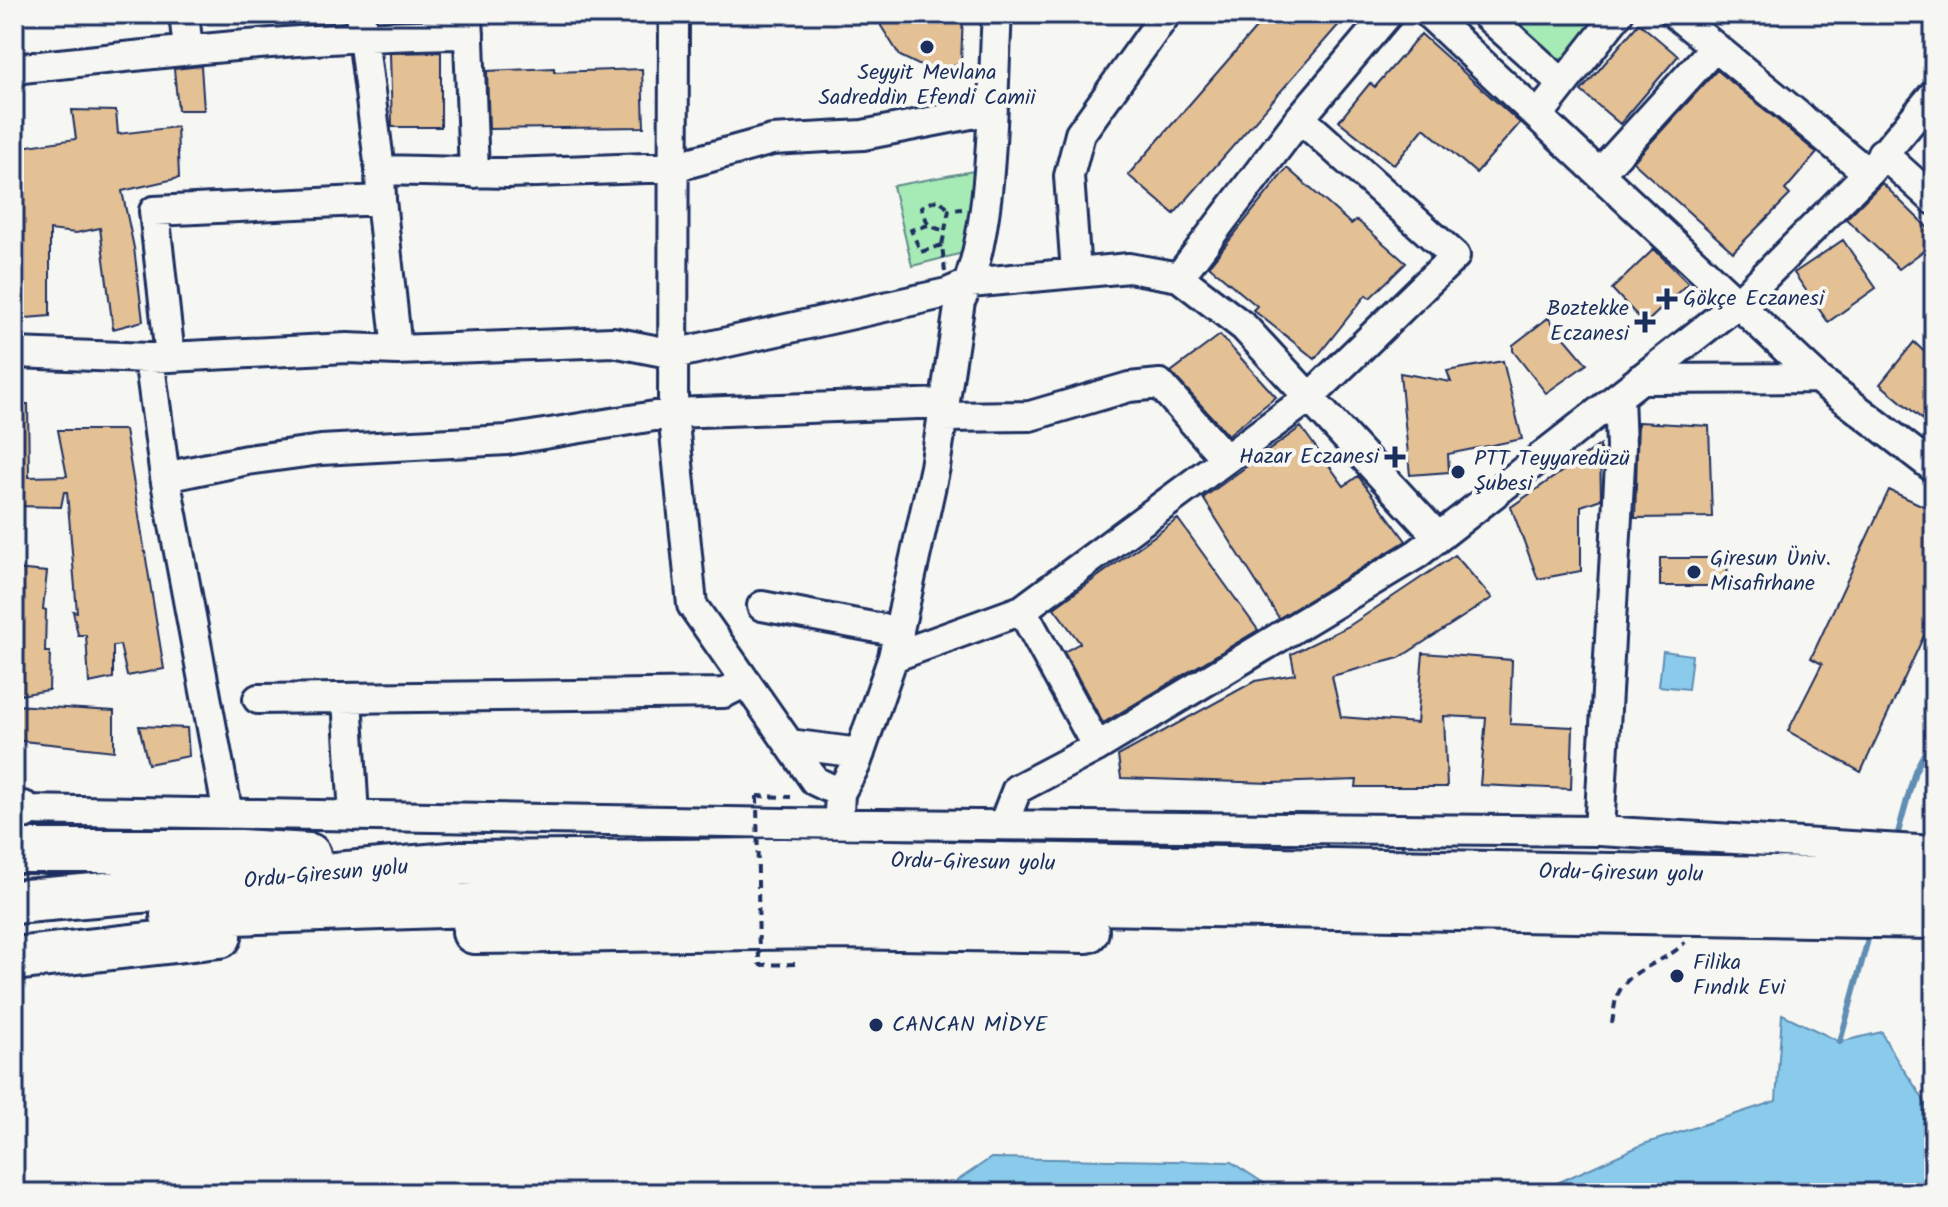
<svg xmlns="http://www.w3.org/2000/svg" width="1948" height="1207" font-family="Kalam,sans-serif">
  <rect width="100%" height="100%" fill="#f6f6f2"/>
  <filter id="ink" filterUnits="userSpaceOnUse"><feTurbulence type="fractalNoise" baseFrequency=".0125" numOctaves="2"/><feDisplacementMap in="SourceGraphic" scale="16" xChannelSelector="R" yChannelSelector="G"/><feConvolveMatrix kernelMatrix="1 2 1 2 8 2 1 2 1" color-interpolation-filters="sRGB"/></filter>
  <g filter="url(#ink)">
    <path fill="#a6eab5" stroke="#608c8a" stroke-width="2" d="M1475,14H1602L1551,82Z
      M979,170L967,252L912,266L893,186Z"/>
    <path fill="#8acbeb" stroke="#5e8db3" stroke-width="2" d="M1663,651L1692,655L1688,689L1659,686Z
      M1782,1014L1840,1042L1882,1032C1894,1063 1920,1086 1932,1118C1940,1138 1934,1171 1934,1193H1535L1644,1144L1776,1101Z
      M991,1158L1231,1162L1279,1193H939Z
      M737,1183L772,1193H621Z"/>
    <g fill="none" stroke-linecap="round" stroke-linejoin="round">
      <path stroke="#5e8db3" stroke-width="6" d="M1896,840L1915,771L1934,735
        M1840,1042L1870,932"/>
    </g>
    <path fill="#e4c095" stroke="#1b2f5e" stroke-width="2" d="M882,14H963L961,63L935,73L900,56L881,26Z
      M1268,14H1348L1174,214L1128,175Z
      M1639,23L1678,56L1620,124L1581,91Z
      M1421,34L1520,123L1476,173L1424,128L1394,165L1339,121L1370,83L1375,87Z
      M441,52V127H392L390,53Z
      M201,66L204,110H178L174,69Z
      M554,68V72L642,69L644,127L489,129L487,71Z
      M1717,70L1817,153L1785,190L1790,195L1733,252L1633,162Z
      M72,110L116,111L118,134L177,127L179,178L122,191L134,248L143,321L113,329L100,228L76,233L50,230V316L14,319V148L76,139Z
      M1287,168L1351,224L1357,220L1406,263L1370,298L1366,295L1315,359L1253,310L1257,306L1209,266Z
      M1882,183L1934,234V243L1899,269L1846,219Z
      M1843,240L1876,288L1828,322L1794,273Z
      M1654,249L1688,283L1645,324L1612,289Z
      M1548,318L1587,364L1546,393L1513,351V345Z
      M1220,335L1276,397L1228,435L1171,372Z
      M1914,342L1934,361V429L1880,384Z
      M1503,361L1522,439L1448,454L1449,472L1410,475L1400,373L1451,382L1447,371Z
      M14,404H28L29,477L67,476L58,430H125L164,669L127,676L120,645L113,646V678L89,683L86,635H78L73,611L77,612L67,492H64L61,507L14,506Z
      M1638,422L1709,426L1712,517L1635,518Z
      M1301,427L1344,486L1358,476L1406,541L1279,618L1203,498Z
      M1600,445L1601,499L1581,506V571L1538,579L1511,507Z
      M1889,490L1934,511V614L1861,772L1788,731L1822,664L1811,658Z
      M1178,519L1258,630L1103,723L1064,652L1080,643L1054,608Z
      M1455,555L1492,598L1399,658L1332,676L1341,717L1417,723L1423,653L1512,660L1510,724L1573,727L1571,789L1480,785L1486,718L1444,716L1447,787H1356L1357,780L1271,783L1121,778L1118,756L1255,681L1295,674L1291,654L1349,626Z
      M1660,558H1727L1728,586H1660Z
      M14,569L47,572L43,609L46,610L45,652H50L49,690L14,696Z
      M14,705L114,711V751L14,740Z
      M139,726L187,728L189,756L148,764Z"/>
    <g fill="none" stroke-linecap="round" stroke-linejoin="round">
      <g stroke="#1b2f5e" stroke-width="34">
        <path id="minor" d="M184,14L188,49
          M360,14L380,170
          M468,14L474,173
          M674,14L673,413L692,605L815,781L840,793
          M1429,14L1817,378L1934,468
          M1485,14L1563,84
          M1675,14L1868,173
          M14,69C166,52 316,35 469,34
          M1538,116L1618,14
          M1882,153L1934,200
          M1600,173L1715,47
          M381,200L397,350
          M1076,273L1069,176L1080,134L1166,14
          M1179,277L1300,118L1388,14
          M14,353L149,358L347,348L397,350L613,342L674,354L947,293L970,283L1129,268L1179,277L1244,327L1438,537
          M170,357L154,211L381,200L380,170L508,173L674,167L772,140L863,135L991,110
          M149,358L165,477L228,814
          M1640,379L1817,378
          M943,417L1030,416L1129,387L1160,384L1225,458
          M165,477L247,460L321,450L507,440L673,413L945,403
          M762,606L899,632
          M1022,610L1097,747
          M893,657L1022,610L1311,396L1455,256L1300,118
          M347,698L354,816
          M258,699L724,693L746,682
          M789,744L860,753
          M23,810L782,823L1599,831L1934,851
          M839,812L840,793L856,764L893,657L935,467L960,301C995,238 992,90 997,14
          M1003,825L1017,789L1097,747L1417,554L1738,303L1868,173L1934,94
          M1599,831L1621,447L1619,396"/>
      </g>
      <g stroke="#1b2f5e" stroke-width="42">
        <path id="major" d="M14,809L23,810"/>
      </g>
      <g stroke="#1b2f5e" stroke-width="48">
        <path id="highway" d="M14,851H240L309,855
          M14,902L462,863L782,860L1934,881
          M172,915L802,894L1093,903L1934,917
          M474,932L833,927L1087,931
          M14,959L220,936"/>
      </g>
      <path stroke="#1b2f5e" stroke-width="4" stroke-dasharray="8 6" stroke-linecap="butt" d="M928,224L921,207L939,199L949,210
        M942,245L921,252L911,230L928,225L944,231
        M945,272L942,245L949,210L962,209
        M757,796L791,797
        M759,965L795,964V961
        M1612,1023C1614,1014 1614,1000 1619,992C1631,967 1668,962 1685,942"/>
      <use href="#minor" stroke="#f6f6f2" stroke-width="28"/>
      <use href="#major" stroke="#f6f6f2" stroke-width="36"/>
      <use href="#highway" stroke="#f6f6f2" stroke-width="42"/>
      <path stroke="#1b2f5e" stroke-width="4" stroke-dasharray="8 6" stroke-linecap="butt" d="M757,796L759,965"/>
    </g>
  </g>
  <g fill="#1b2f5e" stroke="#f6f6f2" stroke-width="3">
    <circle cx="927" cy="47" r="8"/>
    <path d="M1663 287h8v8h8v8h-8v8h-8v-8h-8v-8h8z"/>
    <path d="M1641 310h8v8h8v8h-8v8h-8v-8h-8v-8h8z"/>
    <path d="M1391 445h8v8h8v8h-8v8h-8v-8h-8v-8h8z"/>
    <circle cx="1458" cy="472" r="8"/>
    <circle cx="1694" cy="572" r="8"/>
    <circle cx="1677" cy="976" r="8"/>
    <circle cx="876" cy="1025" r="8"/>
  </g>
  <g text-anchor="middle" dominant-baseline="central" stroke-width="8" stroke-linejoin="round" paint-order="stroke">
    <g font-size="22" fill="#1b2f5e" stroke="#f6f6f2" text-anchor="start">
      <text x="927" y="73" text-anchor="middle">Seyyit Mevlana<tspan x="927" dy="25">Sadreddin Efendi Camii</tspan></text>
      <text x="1683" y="299">Gökçe Eczanesi</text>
      <text x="1629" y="309" text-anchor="end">Boztekke<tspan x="1629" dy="25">Eczanesi</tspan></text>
      <text x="1379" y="457" text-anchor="end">Hazar Eczanesi</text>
      <text x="1474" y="459">PTT Teyyaredüzü<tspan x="1474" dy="25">Şubesi</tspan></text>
      <text x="1710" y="559">Giresun Üniv.<tspan x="1710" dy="25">Misafirhane</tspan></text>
      <text x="1693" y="963">Filika<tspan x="1693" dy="25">Fındık Evi</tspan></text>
      <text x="892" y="1025">CANCAN MİDYE</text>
    </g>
    <g font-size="22" fill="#1b2f5e" stroke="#f6f6f2">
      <text transform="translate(973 863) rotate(1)">Ordu-Giresun yolu</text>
      <text transform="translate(1621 874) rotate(1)">Ordu-Giresun yolu</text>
      <text transform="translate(326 875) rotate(-5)">Ordu-Giresun yolu</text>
    </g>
  </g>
  <rect width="1948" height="1207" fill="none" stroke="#f6f6f2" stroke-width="48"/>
  <rect x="24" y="24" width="1900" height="1159" fill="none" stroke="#1b2f5e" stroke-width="3" filter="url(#ink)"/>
</svg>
